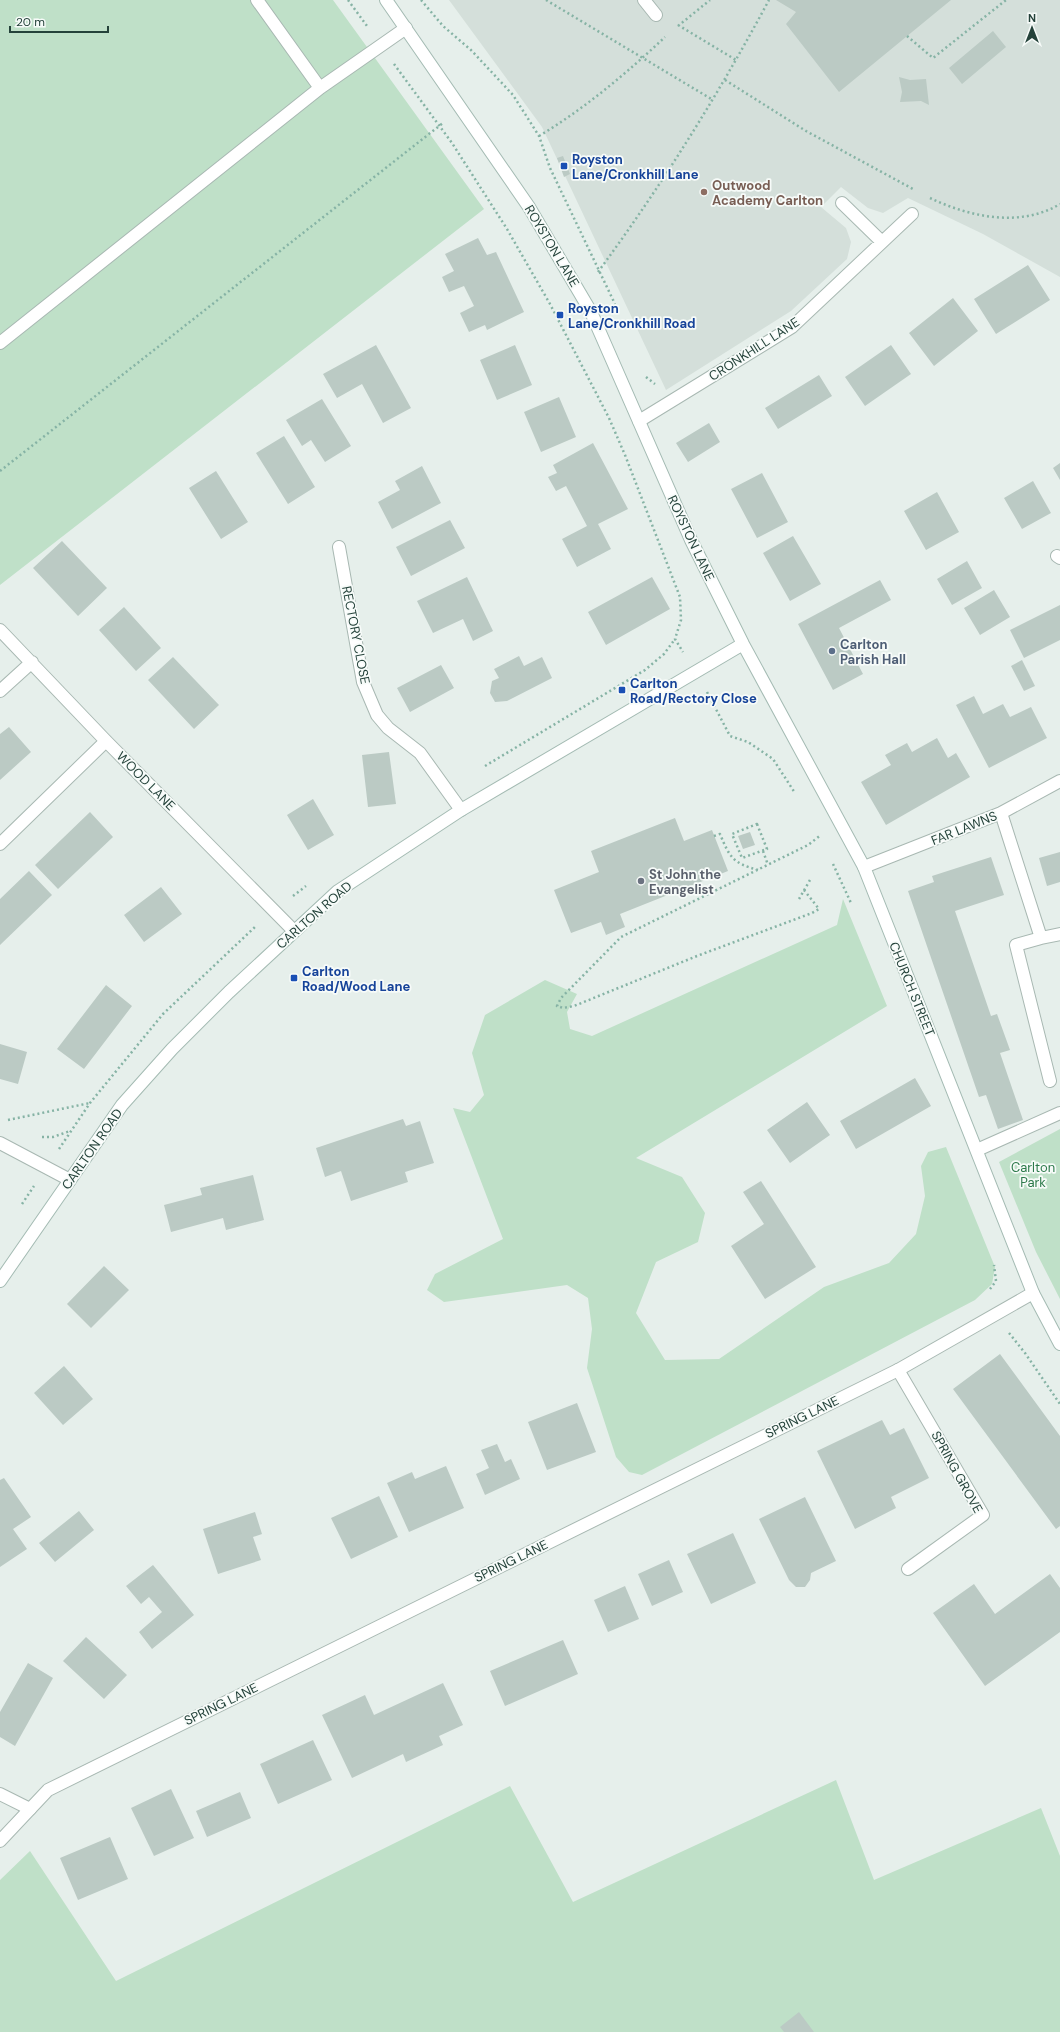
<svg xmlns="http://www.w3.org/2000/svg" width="1060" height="2032" font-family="'DM Sans',sans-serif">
  <rect width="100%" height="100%" fill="#e6efeb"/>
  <path fill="#d4dfda" d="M449,0H1060V277L983,234L908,198L883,213L868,208L841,187L821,207L846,228L851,242L847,259L791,311L666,390L542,127Z"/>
  <path fill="#bfe0c8" d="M0,0H333L484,209L0,585Z
    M843,899L887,1006L636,1158L682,1177L705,1213L698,1242L656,1262L636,1313L665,1360L719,1359L824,1287L889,1263L916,1234L925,1196L921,1166L928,1152L946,1147L995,1267L992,1284L975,1300L642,1475L629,1472L616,1457L587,1368L592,1329L588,1298L567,1285L444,1302L427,1290L435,1274L503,1239L453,1108L470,1112L484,1095L472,1053L485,1015L545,980L577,994L567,1012L570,1029L592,1036L837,925Z
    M1060,1129V1299L1036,1252L999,1162Z
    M836,1780L874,1880L1041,1808L1060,1856V2032H0V1880L30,1851L116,1981L510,1786L573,1902Z"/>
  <path fill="#bbcac4" d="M776,0H951L839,92L786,24L796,12Z
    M993,31L1006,47L962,84L949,68Z
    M899,77L910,80L926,79L929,105L921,101L900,102L902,92Z
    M563,156L570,174L564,177L557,158Z
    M478,238L487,255L496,252L524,312L487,330L485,325L469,332L460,313L474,306L464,286L449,292L442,277L454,271L445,254Z
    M1028,265L1050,300L996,334L974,299Z
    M953,298L978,331L934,366L909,333Z
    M376,345L411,408L383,423L362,384L337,398L323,374Z
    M515,345L532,385L497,400L480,360Z
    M891,345L911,374L865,406L845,377Z
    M819,375L832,396L778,429L765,408Z
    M559,397L576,437L541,452L524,412Z
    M322,399L351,446L325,462L311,440L302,446L286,420Z
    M709,423L720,442L688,462L676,443Z
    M284,436L315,487L288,504L256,453Z
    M593,443L628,509L598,524L611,549L577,567L562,539L587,526L566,486L556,491L548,477L557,473L553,465Z
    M1060,463V480L1053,468Z
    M422,466L441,503L392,529L378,502L400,490L395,481Z
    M216,471L248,522L221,539L189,488Z
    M762,473L788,522L757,538L731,489Z
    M1033,481L1051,513L1022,529L1004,498Z
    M937,492L959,532L926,550L904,511Z
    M450,520L465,548L411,576L396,547Z
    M793,536L821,584L790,601L763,553Z
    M62,541L107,588L78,616L33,568Z
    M967,561L982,588L952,605L937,579Z
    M467,577L493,631L473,641L463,619L433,633L417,601Z
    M652,577L670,609L606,645L588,612Z
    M880,580L891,600L839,628L863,674L833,690L798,624Z
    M994,590L1010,617L980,635L964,608Z
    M1060,605V640L1024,658L1010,630Z
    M124,607L161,648L136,671L99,630Z
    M519,656L524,666L542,657L552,678L507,701L495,702L490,693L492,681L499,678L494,669Z
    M173,657L219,705L194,729L148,680Z
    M1022,660L1035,686L1024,691L1011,666Z
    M441,665L454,688L410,712L397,688Z
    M974,696L983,714L1003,704L1010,717L1031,707L1047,738L989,768L956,705Z
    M9,727L31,752L0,780V734Z
    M937,738L948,758L956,753L970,777L886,825L861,782L891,765L885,755L907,743L912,752Z
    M389,752L396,804L368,807L362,755Z
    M313,799L334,835L308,850L287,815Z
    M90,812L113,837L58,889L35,865Z
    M675,818L684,841L712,830L728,871L620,914L625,927L606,935L601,922L571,933L554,890L599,872L591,851Z
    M750,832L755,845L743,849L738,836Z
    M1060,852V882L1047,886L1039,858Z
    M991,857L1004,895L955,911L991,1016L997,1014L1010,1050L1000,1053L1023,1120L998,1129L986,1095L979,1097L908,891L934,882L932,876Z
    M29,871L52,895L0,945V899Z
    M161,887L182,914L144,942L124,915Z
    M106,985L132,1006L84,1069L57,1049Z
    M0,1044L27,1052L18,1084L0,1079Z
    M915,1078L931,1106L856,1149L840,1121Z
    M807,1102L830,1135L790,1163L767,1130Z
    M403,1119L406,1126L420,1121L434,1163L405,1172L408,1182L351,1201L341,1171L325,1177L316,1148Z
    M253,1175L264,1220L226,1230L223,1218L171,1232L164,1205L202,1195L200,1188Z
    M761,1181L816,1267L765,1299L731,1246L764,1224L743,1192Z
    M104,1266L129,1290L91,1328L67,1304Z
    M1000,1354L1060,1436V1526L1056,1529L953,1389Z
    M64,1366L93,1399L63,1425L34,1393Z
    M577,1403L596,1452L547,1470L528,1422Z
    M882,1420L890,1435L904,1428L929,1478L891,1497L896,1508L855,1529L817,1451Z
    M497,1444L505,1462L511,1459L520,1479L485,1495L476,1474L489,1468L481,1450Z
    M446,1466L464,1508L409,1532L387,1483L412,1472L415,1479Z
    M4,1478L31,1517L13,1529L27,1549L0,1567V1480Z
    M379,1496L398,1537L351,1559L331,1518Z
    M805,1497L836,1561L811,1573L810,1580L805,1587H796L789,1580L759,1519Z
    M79,1511L94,1530L55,1562L39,1543Z
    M255,1512L262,1534L253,1537L261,1560L218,1574L203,1529Z
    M733,1533L756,1583L711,1604L687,1554Z
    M669,1560L683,1592L652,1606L638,1574Z
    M153,1565L194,1615L152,1649L139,1632L162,1612L149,1597L141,1604L126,1586Z
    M1050,1574L1060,1588V1632L985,1686L933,1613L974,1584L995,1614Z
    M625,1586L639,1619L608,1632L594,1600Z
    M86,1637L127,1675L104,1699L63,1661Z
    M563,1640L578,1674L505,1706L490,1671Z
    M28,1663L53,1678L15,1746L0,1737V1712Z
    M443,1683L463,1725L439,1736L443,1745L406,1762L403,1754L352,1778L322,1715L365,1695L374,1715Z
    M313,1740L332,1780L278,1804L260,1764Z
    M171,1789L194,1838L154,1856L131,1808Z
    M240,1792L251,1818L207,1837L196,1811Z
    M110,1837L128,1879L78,1900L60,1858Z
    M799,2012L814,2032H784L780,2027Z"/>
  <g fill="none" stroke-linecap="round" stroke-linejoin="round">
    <g stroke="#a8b8b2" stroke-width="14">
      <path id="lane" d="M644,0L656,15
        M320,88L406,28
        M0,343L320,88L257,0
        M977,1150L1060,1113
        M898,1370L983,1515L908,1569
        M0,1794L30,1809"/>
    </g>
    <g stroke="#a8b8b2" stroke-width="14">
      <path id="street" d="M842,203L882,242
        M639,421L792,327L912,214
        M339,547L363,682L377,715L388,728L420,753L461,810
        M1057,556L1060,558
        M0,630L106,741L294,931
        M0,691L32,662
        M1001,813L1041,938L1016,945L1050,1081
        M0,844L106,741
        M864,867L1001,813L1060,781
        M1041,938L1060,934
        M0,1143L70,1180
        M0,1841L48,1790L898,1370L1033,1293"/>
    </g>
    <g stroke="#a4bbb3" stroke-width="14">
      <path id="secondary" d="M386,0L529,207L591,312L691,540L743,644L864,867L1033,1293L1060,1344
        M0,1281L122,1105L172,1049L229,992L338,891L461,810L743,644"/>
    </g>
    <path stroke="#86b3a5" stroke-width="2.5" stroke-dasharray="2 3" stroke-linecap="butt" d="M348,0L367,26
      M421,0L443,26L471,50L513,95L539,136L550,168L615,304
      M546,0L713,100
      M678,25L736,60
      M678,26L710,0
      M907,36L933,58L1006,0
      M394,64L452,143L507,229L550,304L609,418L625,455L680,597L681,620L675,639L683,652
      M725,80L806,131L913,189
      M539,136C584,109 627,73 665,37
      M930,198C970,217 1020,228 1060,204
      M598,272C662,185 718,95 769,0
      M646,377L655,384
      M0,471L443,123
      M707,692L730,736L748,742L773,759L795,793
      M485,766L645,670L664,654L675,639
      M757,824L767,849L742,858L732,834Z
      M714,836L720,834C730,858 733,863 758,870
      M763,851L768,865
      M833,864L851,903
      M804,890L819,909L812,913L697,956L574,1006L563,1008L557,1006L561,998L621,937L808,845L821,835
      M293,896L306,886
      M799,899L810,880
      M8,1120L90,1103
      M42,1137H53L70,1131
      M59,1149L90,1103L163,1014L256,926
      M22,1204L34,1186
      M990,1289L996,1281L994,1265
      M1009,1333L1025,1353L1060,1404"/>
    <use href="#lane" stroke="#fff" stroke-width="12"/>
    <use href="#street" stroke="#fff" stroke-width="12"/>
    <use href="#secondary" stroke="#fff" stroke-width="12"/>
  </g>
  <g fill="#1a4fb4" stroke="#f7fbf9" stroke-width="1.5">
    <rect x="560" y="162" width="8" height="8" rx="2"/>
    <rect x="556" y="311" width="8" height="8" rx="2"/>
    <rect x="618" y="686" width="8" height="8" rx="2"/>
    <rect x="290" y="974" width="8" height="8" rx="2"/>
  </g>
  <circle fill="#8d6e63" stroke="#f7fbf9" stroke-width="1.5" cx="704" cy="192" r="4"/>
  <circle fill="#5c6f8a" stroke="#f7fbf9" stroke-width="1.5" cx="832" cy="651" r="4"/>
  <circle fill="#6b7280" stroke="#f7fbf9" stroke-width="1.5" cx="641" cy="881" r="4"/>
  <g text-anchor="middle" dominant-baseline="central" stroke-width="3.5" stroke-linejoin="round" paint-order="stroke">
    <g font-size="13" font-weight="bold" fill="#164399" stroke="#f7fbf9" text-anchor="start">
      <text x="572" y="159">Royston<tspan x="572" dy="15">Lane/Cronkhill Lane</tspan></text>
      <text x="568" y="308">Royston<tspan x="568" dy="15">Lane/Cronkhill Road</tspan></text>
      <text x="630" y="683">Carlton<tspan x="630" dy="15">Road/Rectory Close</tspan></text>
      <text x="302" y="971">Carlton<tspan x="302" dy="15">Road/Wood Lane</tspan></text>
    </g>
    <g font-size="13" font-weight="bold" fill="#785e54" stroke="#f7fbf9" text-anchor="start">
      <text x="712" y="185">Outwood<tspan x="712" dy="15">Academy Carlton</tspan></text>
    </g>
    <g font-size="13" fill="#24423a" stroke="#f7fbf9">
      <text transform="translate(552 246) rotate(59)">ROYSTON LANE</text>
      <text transform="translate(754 349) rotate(-33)">CRONKHILL LANE</text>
      <text transform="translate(691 538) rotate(65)">ROYSTON LANE</text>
      <text transform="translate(356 635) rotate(79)">RECTORY CLOSE</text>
      <text transform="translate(146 781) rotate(45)">WOOD LANE</text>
      <text transform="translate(964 828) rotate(-22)">FAR LAWNS</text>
      <text transform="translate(314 915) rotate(-41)">CARLTON ROAD</text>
      <text transform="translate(912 989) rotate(68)">CHURCH STREET</text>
      <text transform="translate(92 1149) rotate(-55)">CARLTON ROAD</text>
      <text transform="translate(802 1417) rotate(-26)">SPRING LANE</text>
      <text transform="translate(957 1472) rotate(61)">SPRING GROVE</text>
      <text transform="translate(511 1561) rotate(-26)">SPRING LANE</text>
      <text transform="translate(221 1704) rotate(-26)">SPRING LANE</text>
    </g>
    <g font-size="13" font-weight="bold" fill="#4e5e75" stroke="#f7fbf9" text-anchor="start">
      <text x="840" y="644">Carlton<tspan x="840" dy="15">Parish Hall</tspan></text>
    </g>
    <g font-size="13" font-weight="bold" fill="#5b616d" stroke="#f7fbf9" text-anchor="start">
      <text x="649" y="874">St John the<tspan x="649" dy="15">Evangelist</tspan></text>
    </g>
    <g font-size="13" fill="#2d7a4b" stroke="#f7fbf9">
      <text x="1033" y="1167">Carlton<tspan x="1033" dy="15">Park</tspan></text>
    </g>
  </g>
  <g transform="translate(1032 28)" stroke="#f7fbf9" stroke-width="3" paint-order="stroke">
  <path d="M0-3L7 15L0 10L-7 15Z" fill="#24423a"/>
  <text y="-6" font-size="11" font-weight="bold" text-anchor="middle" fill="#24423a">N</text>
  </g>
  <path d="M10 26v6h98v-6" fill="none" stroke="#24423a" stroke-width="2"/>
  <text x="16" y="26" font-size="12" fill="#24423a" stroke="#f7fbf9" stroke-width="3" paint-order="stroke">20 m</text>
</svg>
